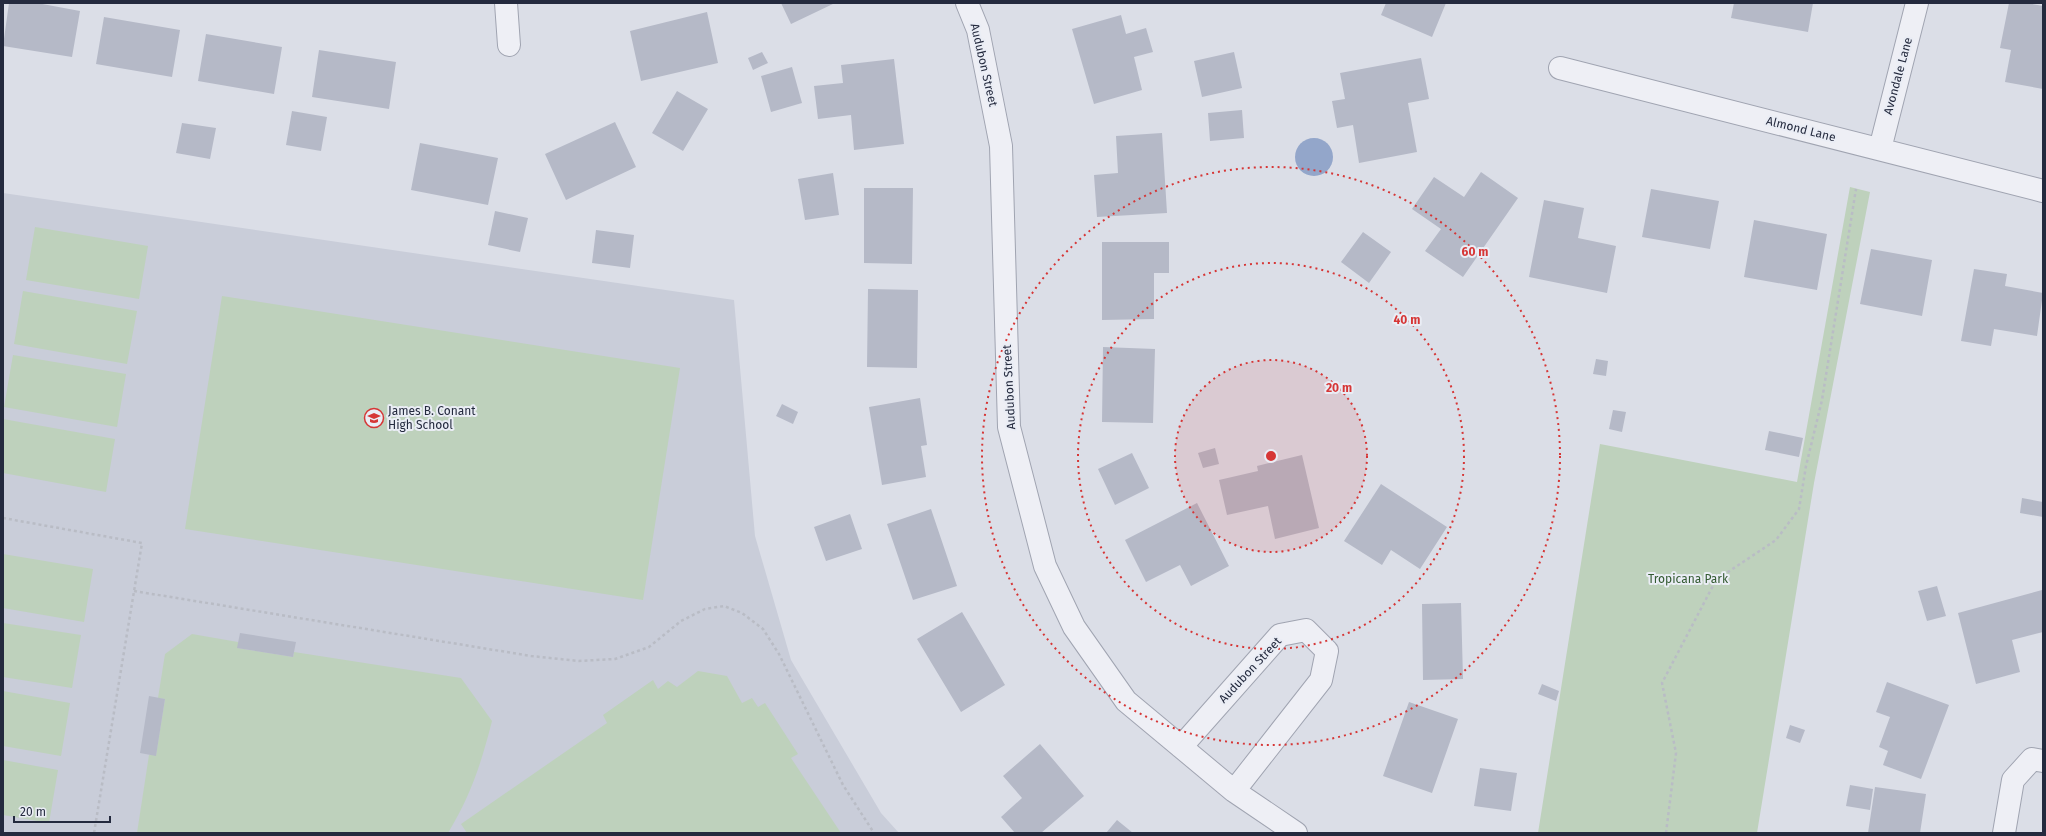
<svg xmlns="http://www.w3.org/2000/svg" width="2046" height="836" font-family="'Fira Sans',sans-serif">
  <rect width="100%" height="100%" fill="#dbdee7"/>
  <path fill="#c9cdd9" d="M3,193L734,300L755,536L791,660L881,813L899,833H3Z"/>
  <path fill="#bed1bc" d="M1850,187L1870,192L1814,483L1757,833H1538L1600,444L1797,482Z
    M35,227L148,246L139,299L26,280Z
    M23,291L137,311L127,364L14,344Z
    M222,296L680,368L643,600L185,529Z
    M13,355L126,374L117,427L4,407Z
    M3,419L115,439L106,492L3,473Z
    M3,554L93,569L84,622L3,608Z
    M3,623L81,635L72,688L3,677Z
    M192,634L238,642V648L293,657L294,652L461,678L492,721C481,764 471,795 448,833H137L149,755H156L165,699L158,698L165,654Z
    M698,671L727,676L742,703L752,698L758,707L765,703L798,754L791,758L841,833H467L461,824L607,723L603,715L653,680L658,689L668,681L677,687Z
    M3,691L70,703L61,756L3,746Z
    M3,760L58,770L49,823L3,815Z"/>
  <path fill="#93a6ca" d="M1295 157a19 19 0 1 1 38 0a19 19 0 1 1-38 0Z"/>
  <path fill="#b5b9c7" d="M9,3H37L80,11L72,57L3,46Z
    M781,3H835L791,24Z
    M1386,3H1446L1432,37L1381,15Z
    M1734,3H1813L1808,32L1731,18Z
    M2009,3H2027L2043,6V89L2005,82L2011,50L2000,48Z
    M707,12L718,63L641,81L630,31Z
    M1121,15L1126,34L1146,28L1153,52L1134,57L1142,90L1094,104L1072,29Z
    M104,17L180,30L172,77L96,64Z
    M206,34L282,47L274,94L198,81Z
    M319,50L396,62L389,109L312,97Z
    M762,52L768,63L753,70L748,58Z
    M1234,52L1242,88L1202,97L1194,61Z
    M1421,58L1429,99L1408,103L1417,152L1359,163L1353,125L1337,128L1332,101L1345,99L1340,73Z
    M894,59L904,144L854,150L851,115L818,119L814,86L843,83L841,65Z
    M792,67L802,103L771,112L761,76Z
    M677,91L708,109L683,151L652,133Z
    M1242,110L1244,138L1210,141L1208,113Z
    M292,111L327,117L321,151L286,145Z
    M615,122L636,167L566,200L545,154Z
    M182,123L216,128L210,159L176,153Z
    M1162,133L1167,213L1097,217L1094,175L1118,173L1116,136Z
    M420,143L498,158L488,205L411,190Z
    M1481,172L1518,198L1463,277L1425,251L1441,229L1412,209L1434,177L1464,197Z
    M833,173L839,215L805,220L798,179Z
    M864,188H913L912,264L864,263Z
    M1651,189L1719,201L1710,249L1642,237Z
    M1544,200L1584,208L1578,238L1616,246L1607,293L1529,277Z
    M495,211L528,218L520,252L488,245Z
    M1754,220L1827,234L1817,290L1744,277Z
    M596,230L634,235L630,268L592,263Z
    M1363,232L1391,252L1369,283L1341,262Z
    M1102,242H1169V273H1154V319L1102,320Z
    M1871,249L1932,260L1922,316L1860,304Z
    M1974,269L2007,274L2005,286L2043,293L2037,336L1994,329L1991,346L1961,341Z
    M868,289L918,290L917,368L867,367Z
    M1103,347L1155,349L1153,423L1102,422Z
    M1596,359L1608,361L1606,376L1593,374Z
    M920,398L927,445L921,446L926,477L882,485L869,407Z
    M782,404L798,412L793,424L776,416Z
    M1613,410L1626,412L1622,432L1609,429Z
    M1769,431L1803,438L1799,457L1765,450Z
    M1215,448L1219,464L1203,468L1198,453Z
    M1132,453L1149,488L1115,505L1098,469Z
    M1302,455L1319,528L1275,539L1268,506L1227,515L1219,480L1258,471L1257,466Z
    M1381,484L1447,527L1420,569L1391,550L1382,565L1344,541Z
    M2022,498L2043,502V517L2020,513Z
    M1197,503L1229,566L1191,586L1180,565L1146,582L1125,540Z
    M931,509L957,586L913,600L887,524Z
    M850,514L862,549L826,561L814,527Z
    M1937,586L1946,616L1927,621L1918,591Z
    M2042,590L2043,632L2012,640L2020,672L1976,684L1958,613Z
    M1461,603L1463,679L1423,680L1422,604Z
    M962,612L1005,685L961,712L917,639Z
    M240,633L296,642L293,657L237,648Z
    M1887,682L1949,705L1921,779L1883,765L1888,751L1879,747L1890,717L1876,712Z
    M1542,684L1559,691L1556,701L1538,694Z
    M149,696L165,699L156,756L140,753Z
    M1409,702L1458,719L1432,793L1383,776Z
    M1790,725L1805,730L1800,743L1786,738Z
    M1040,744L1084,796L1041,833H1015L1001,817L1022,798L1003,776Z
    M1480,768L1517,773L1511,811L1474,806Z
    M1850,785L1873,789L1870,810L1846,806Z
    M1875,787L1926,794L1920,833H1868Z
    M1117,820L1133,833H1106Z"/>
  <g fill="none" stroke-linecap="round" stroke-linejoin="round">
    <g stroke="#a0a4b1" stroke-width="24">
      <path id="minor" d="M506,3L509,45
        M967,3L978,30L1001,146L1009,427L1045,566L1074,627L1126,701L1234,791L1296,833
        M1560,68L2043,191
        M1880,149L1917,3
        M1181,747L1280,635L1306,630L1327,651L1321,680L1234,791
        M2004,833L2013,780L2032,759L2043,761"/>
    </g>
    <path stroke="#b9bcc5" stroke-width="2.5" stroke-dasharray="3 3" stroke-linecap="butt" d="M3,518L142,543L94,833
      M134,591L531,656L579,661L615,659L649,647L681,621L705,609L724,606L742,613L763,629L779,654L843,785L874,833
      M1666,833L1676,753L1662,683L1716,580L1776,540L1799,509L1806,466L1822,400L1856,189"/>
    <use href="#minor" stroke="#eeeff5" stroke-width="22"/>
  </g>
  <circle cx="1271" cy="456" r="96" fill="#d63636" fill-opacity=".12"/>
  <g fill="none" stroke="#d63636" stroke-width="2" stroke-dasharray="2 4">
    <circle cx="1271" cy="456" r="96"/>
    <circle cx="1271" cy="456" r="193"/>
    <circle cx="1271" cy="456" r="289"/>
  </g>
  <defs>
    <g id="school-ring" transform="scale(1)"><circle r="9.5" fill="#eaedf5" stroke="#d63636" stroke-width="1.5"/><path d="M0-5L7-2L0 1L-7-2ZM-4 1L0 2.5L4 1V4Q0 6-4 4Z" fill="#d63636"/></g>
  </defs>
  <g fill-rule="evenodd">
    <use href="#school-ring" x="374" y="418"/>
  </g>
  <g text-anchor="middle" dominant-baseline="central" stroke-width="4" stroke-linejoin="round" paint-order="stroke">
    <g font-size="12" fill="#242a3e" stroke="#eaedf5">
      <text transform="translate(984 65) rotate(77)">Audubon Street</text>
      <text transform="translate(1898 76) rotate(-75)">Avondale Lane</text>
      <text transform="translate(1801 129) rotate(14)">Almond Lane</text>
      <text transform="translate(1009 387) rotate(-93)">Audubon Street</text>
      <text transform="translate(1250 670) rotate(-47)">Audubon Street</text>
    </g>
    <g font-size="12" fill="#242a3e" stroke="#eaedf5" text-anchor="start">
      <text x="388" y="411">James B. Conant<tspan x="388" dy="14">High School</tspan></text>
    </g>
    <g font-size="12" fill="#335a31" stroke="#eaedf5">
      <text x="1688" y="579">Tropicana Park</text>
    </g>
  </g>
  <circle cx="1271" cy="456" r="6" fill="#d63636" stroke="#eaedf5" stroke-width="2"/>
  <g font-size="12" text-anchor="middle" font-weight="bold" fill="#d63636" stroke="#eaedf5" stroke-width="4" stroke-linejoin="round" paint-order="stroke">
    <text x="1475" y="256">60 m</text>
    <text x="1407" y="324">40 m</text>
    <text x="1339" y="392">20 m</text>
  </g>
  <rect width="2046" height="836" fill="none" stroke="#242a3e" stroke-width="8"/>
  <path d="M14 816v6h96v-6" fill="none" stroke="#242a3e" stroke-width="2"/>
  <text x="20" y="816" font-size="12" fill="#242a3e" stroke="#eaedf5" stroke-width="3" paint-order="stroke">20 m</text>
</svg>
